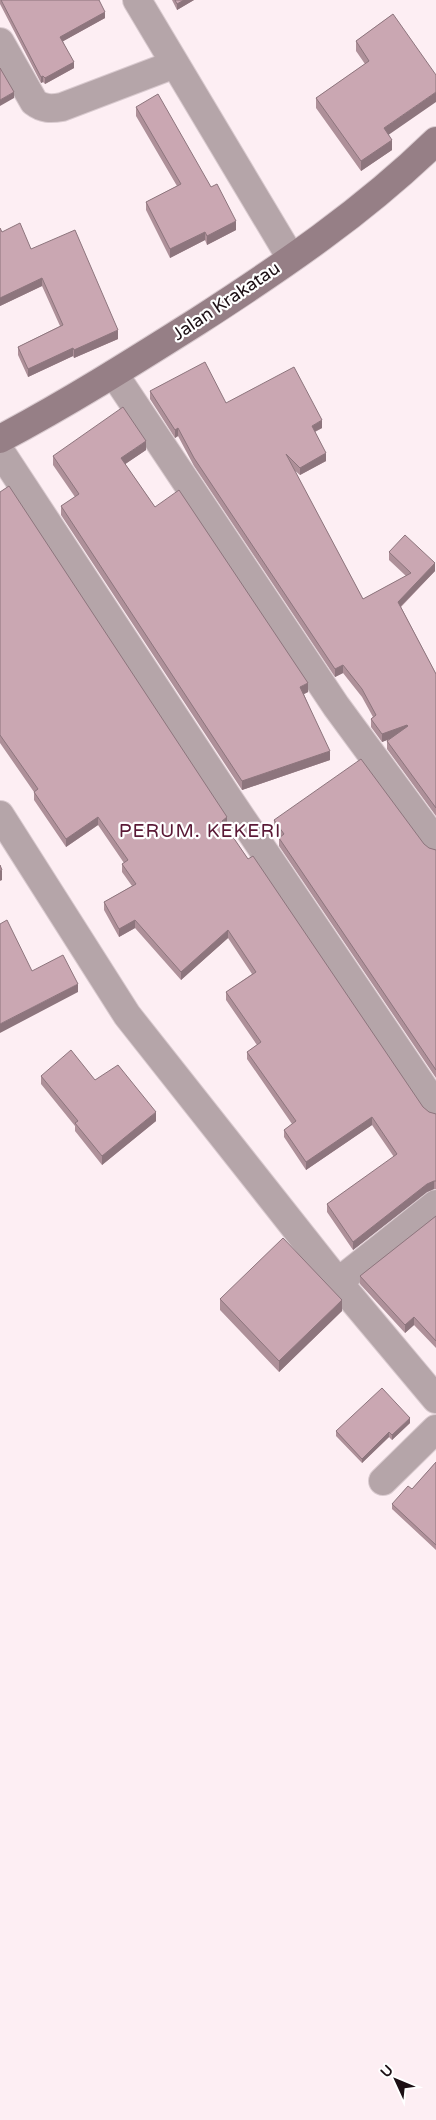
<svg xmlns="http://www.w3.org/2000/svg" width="436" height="2120" font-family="'Varela Round',sans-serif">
  <rect width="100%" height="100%" fill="#fdeef3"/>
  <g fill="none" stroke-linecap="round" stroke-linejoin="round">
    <g stroke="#d9cacf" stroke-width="30">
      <path id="street" d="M137,0L291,258
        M0,42L34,102C43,109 51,109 62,107L175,64
        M114,374L336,706L436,842
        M0,451L230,801L436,1106
        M0,815L127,1015L338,1282L436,1399
        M338,1282L436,1204
        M383,1481L436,1429"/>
    </g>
    <g stroke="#d9cacf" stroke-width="30">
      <path id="secondary" d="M0,439C68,403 133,362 198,321C283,266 363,212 436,141"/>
    </g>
    <use href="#street" stroke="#b5a5a9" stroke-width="28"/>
    <use href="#secondary" stroke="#967f86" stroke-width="28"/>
  </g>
  <path fill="#ae9099" d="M0,0H99L105,18L63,41L74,68L45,84L43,82L41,83L0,4Z
    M172,0H194L177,10Z
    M393,14L389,135L392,150L361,171L316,108V98L365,64L356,51V41Z
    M136,107L236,230L207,245L205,240L170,258L146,210V202L177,186L136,116Z
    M0,228L2,232L31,249L118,339L74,358L73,356L28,377L18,355V347L60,326L42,286L0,306Z
    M150,391L226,403L322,428L315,432L326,461L300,475L294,470L363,599L406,576L389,560V552L435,571L401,607L436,674V816L387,749V741L391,738L382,742L371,727V719L373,717L362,697L343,673L335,677L194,466L178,436L175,438L150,399Z
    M146,450L125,464L155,507L308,692L304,694L330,760L242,790L61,515V506L75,497L53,465V456Z
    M0,492L227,825L225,826L248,859L423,1107L429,1112L436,1114V1189H434L427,1192L353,1250L327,1212V1204L394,1157L372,1125L306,1170L284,1137V1130L292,1124L247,1059V1052L257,1045L226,1000V992L252,974L228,938L181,980L135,928L119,937L104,910V902L132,886L122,872V864L124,863L98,825L66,847L34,800V792L0,743Z
    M274,820L424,844L429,848L436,850V1078L279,846V838L281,837L274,827Z
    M41,1076L95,1080L156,1121L102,1165L75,1131V1126L41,1084Z
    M436,1216V1348L414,1325L405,1333L360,1284V1276Z
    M220,1299L342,1311L279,1372L220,1310Z
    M410,1423L392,1440L389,1437L362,1463L336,1436V1431Z
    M436,1462V1550L392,1509V1504L412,1489Z"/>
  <path fill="#8d757d" d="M184,0H194L177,10V4Z
    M105,12V18L60,43V37Z
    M74,62V68L45,84V78Z
    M43,76V82L41,83V77Z
    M14,92V98L0,106V100Z
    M436,92V102L384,138V128Z
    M392,140V150L361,171V161Z
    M236,221V230L207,245V236Z
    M205,232V240L170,258V249Z
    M42,278V286L0,306V298Z
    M118,330V339L74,358V350Z
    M73,348V356L28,377V369Z
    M322,420V428L312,433V426Z
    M178,428V436L175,438V430Z
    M146,441V450L121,467V458Z
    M326,453V461L300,475V468Z
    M435,563V571L398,609V602Z
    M343,665V673L335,677V669Z
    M308,683V692L300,696V687Z
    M407,725V733L382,742V734Z
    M330,751V760L242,790V781Z
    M98,817V825L66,847V839Z
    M227,817V825L222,829V821Z
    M2,870V880L0,881V871Z
    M135,920V928L119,937V929Z
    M228,930V938L181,980V972Z
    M78,984V992L0,1033V1024Z
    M156,1112V1121L102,1165V1156Z
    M372,1117V1125L306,1170V1162Z
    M434,1181V1189L427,1192L353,1250V1242L427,1184Z
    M342,1300V1311L279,1372V1361Z
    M414,1317V1325L405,1333V1325Z
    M410,1418V1423L392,1440V1435Z
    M389,1432V1437L362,1463V1459Z"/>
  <path fill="#caa7b2" stroke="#8d757d" d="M1,0H99L105,12L60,37L74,62L45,78L43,76L41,77Z
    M175,0H184L177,4Z
    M393,14L436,75V92L384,128L392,140L361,161L316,98L369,61L356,41Z
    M0,68L14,92L0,100Z
    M158,94L211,187L217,184L236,221L207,236L205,232L170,249L146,202L181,184L136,107Z
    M20,223L31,249L75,230L118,330L74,350L73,348L28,369L18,347L63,325L42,278L0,298V228L2,232Z
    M205,362L226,403L294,367L322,420L312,426L326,453L300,468L286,454L363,599L411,573L389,552L405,535L435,563L398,602L436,674V808L387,741L408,726L407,725L382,734L371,719L376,715L362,689L343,665L335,669L194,458L178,428L175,430L150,391Z
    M123,407L146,441L121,458L155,507L179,490L308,683L300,687L330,751L242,781L61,506L79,494L53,456Z
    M9,486L227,817L222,821L248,859L253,856L423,1107L429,1112L436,1114V1181H434L427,1184L353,1242L327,1204L397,1154L372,1117L306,1162L284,1130L296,1121L247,1052L261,1042L226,992L256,972L228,930L181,972L135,920L119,929L104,902L136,884L122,864L128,860L98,817L66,839L34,792L38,789L0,735V492Z
    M361,759L424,844L429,848L436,850V1070L279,838L284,834L274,820Z
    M0,865L2,870L0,871Z
    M7,920L32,971L63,955L78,984L0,1024V924Z
    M71,1050L95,1080L118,1065L156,1112L102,1156L75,1123L78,1121L41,1076Z
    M436,1216V1341L414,1317L405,1325L360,1276Z
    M283,1238L342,1300L279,1361L220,1299Z
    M382,1388L410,1418L392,1435L389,1432L362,1459L336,1431Z
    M436,1462V1545L392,1504L408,1486L412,1489Z"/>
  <g text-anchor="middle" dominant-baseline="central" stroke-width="4.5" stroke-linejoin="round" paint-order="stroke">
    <g font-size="18" fill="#1c0f14" stroke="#fff">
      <text transform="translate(226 301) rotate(-34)">Jalan Krakatau</text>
    </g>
    <g font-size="19" letter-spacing="1" fill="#5a1936" stroke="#fff">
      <text x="200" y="831">PERUM. KEKERI</text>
    </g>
  </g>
  <g transform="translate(396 2080) rotate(314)" stroke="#ffffff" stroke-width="4" paint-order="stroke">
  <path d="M0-4L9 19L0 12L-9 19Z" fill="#1c0f14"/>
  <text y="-8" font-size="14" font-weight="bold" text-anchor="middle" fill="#1c0f14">U</text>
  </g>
</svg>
